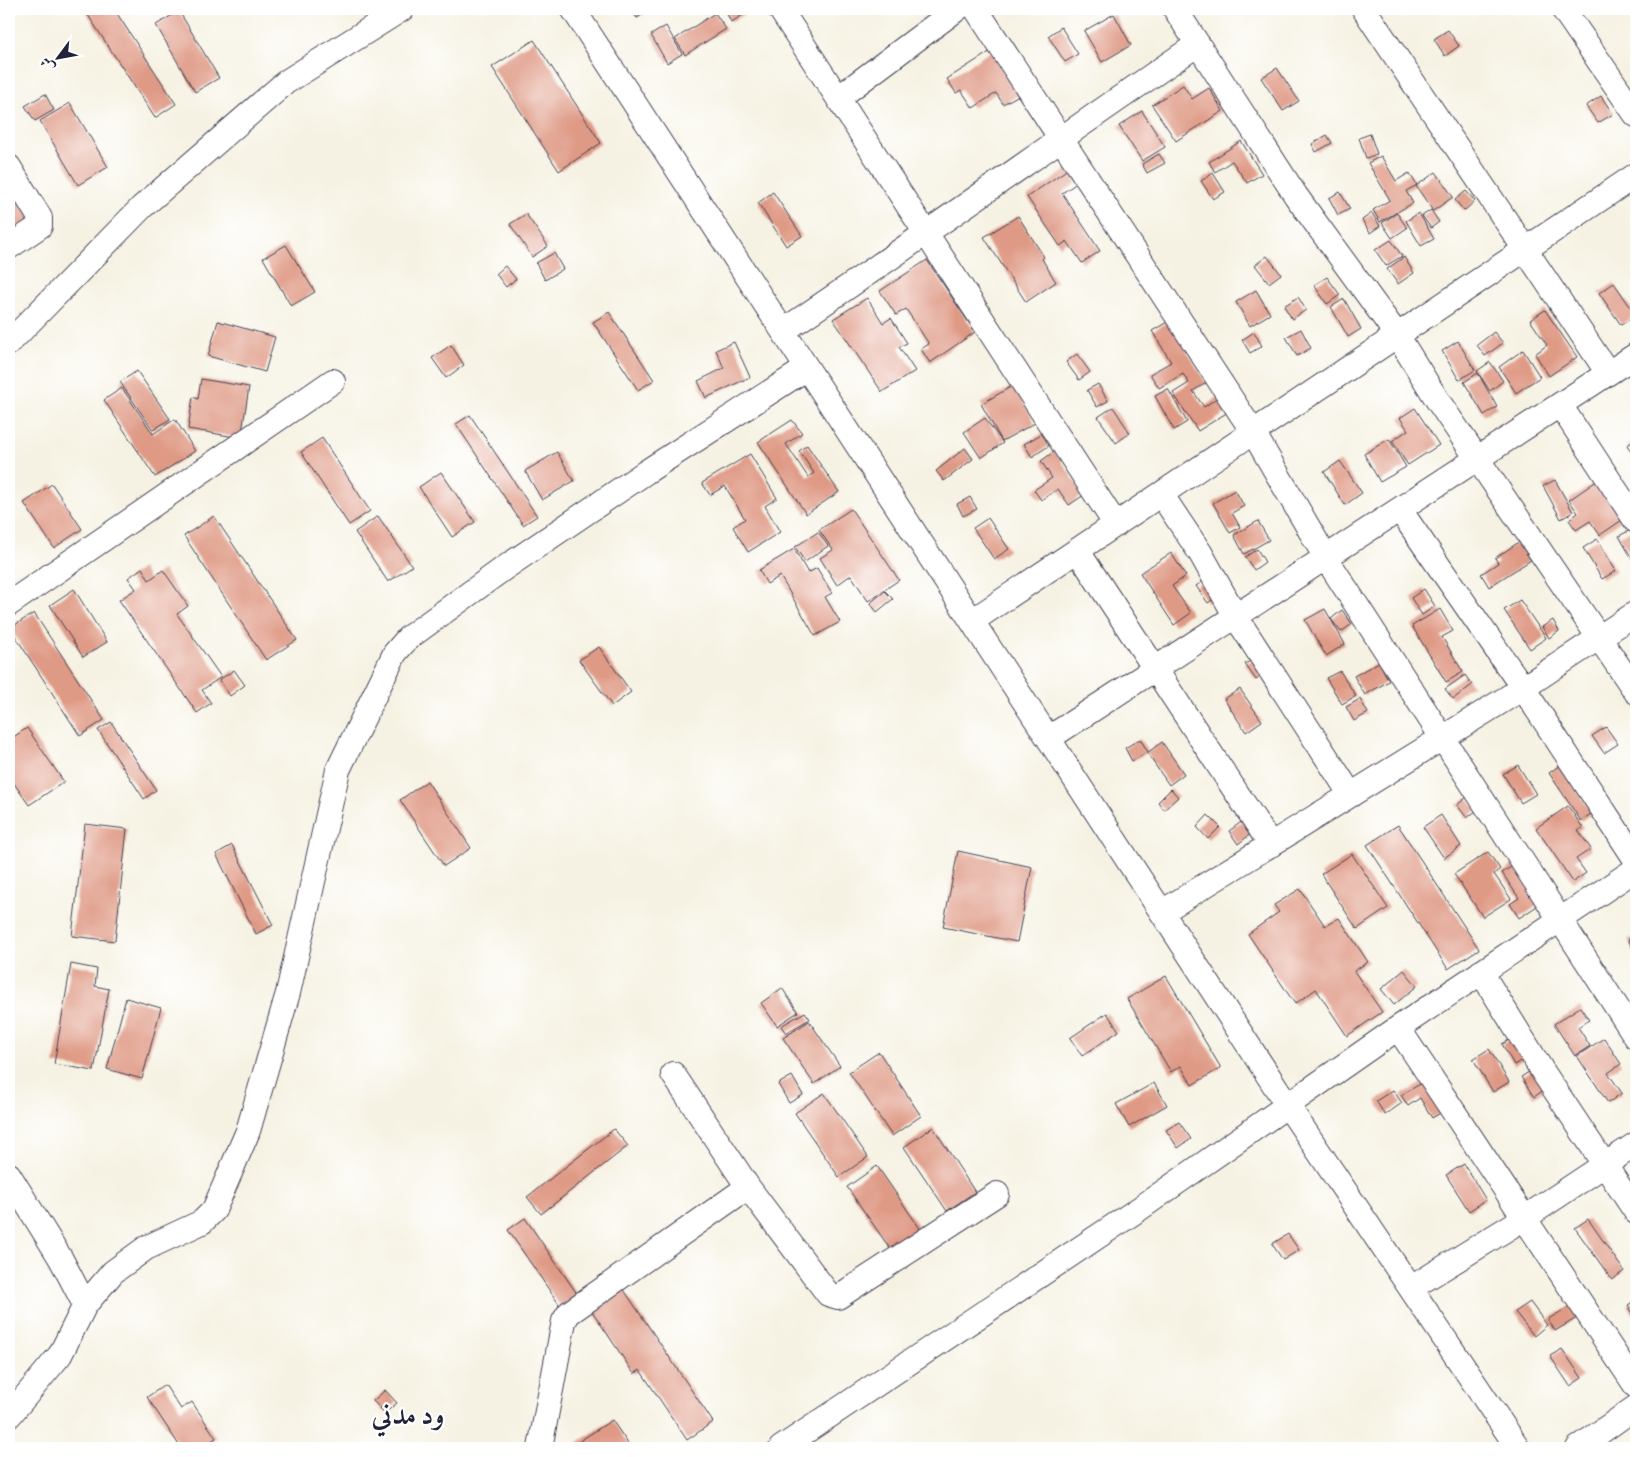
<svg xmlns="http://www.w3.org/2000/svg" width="1645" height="1457" font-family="'Libre Bodoni',Amiri,serif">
  <rect width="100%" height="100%" fill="#fff"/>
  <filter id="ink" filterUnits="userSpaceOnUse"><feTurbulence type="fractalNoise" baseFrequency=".02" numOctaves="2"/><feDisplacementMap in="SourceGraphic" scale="10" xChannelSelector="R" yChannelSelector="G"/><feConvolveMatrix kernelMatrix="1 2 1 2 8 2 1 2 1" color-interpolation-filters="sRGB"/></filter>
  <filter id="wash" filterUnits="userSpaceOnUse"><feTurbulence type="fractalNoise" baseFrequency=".0096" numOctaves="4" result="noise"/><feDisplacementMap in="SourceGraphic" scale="20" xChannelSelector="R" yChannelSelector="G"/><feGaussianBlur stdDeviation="1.12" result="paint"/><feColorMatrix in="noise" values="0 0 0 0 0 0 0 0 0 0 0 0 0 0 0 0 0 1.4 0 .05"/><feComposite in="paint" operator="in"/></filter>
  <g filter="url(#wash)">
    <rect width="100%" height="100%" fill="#f6f2e3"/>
    <g id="blocks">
      <path fill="#df9a85" d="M84,9H114L176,104L155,118Z
        M631,9H651L637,18Z
        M728,9H753L731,22L725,10Z
        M179,11L219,78L195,92L156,25Z
        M715,13L726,29L685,55L675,39Z
        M1114,14L1131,45L1102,62L1084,31Z
        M666,26L682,54L667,63L651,35Z
        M1061,27L1078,54L1065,62L1048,36Z
        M1448,30L1459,46L1445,56L1434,39Z
        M534,40L601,143L559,171L492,67Z
        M991,51L1019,95L1003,104L996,93L973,108L961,90L956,93L947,79Z
        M1277,68L1299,101L1283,111L1261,78Z
        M1183,85L1192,99L1209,88L1223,111L1176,141L1152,105Z
        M45,94L54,110L35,121L25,106Z
        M1601,96L1613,114L1598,123L1586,106Z
        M70,103L108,167L78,185L40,121Z
        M1142,111L1165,147L1142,161L1119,126Z
        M1370,134L1377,154L1366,158L1359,138Z
        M1327,135L1332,143L1316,152L1312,144Z
        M1241,141L1262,174L1247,183L1232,161L1215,172L1209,162Z
        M1159,154L1165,163L1147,173L1142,164Z
        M1381,156L1396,181L1409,173L1417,185L1406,191L1413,203L1380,222L1373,210L1390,200L1368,163Z
        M1068,169L1077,183L1062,193L1100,251L1082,263L1067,241L1060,246L1027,197Z
        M1436,172L1453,197L1433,211L1416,186Z
        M1213,173L1225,192L1213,199L1201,181Z
        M1466,191L1475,201L1464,211L1455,200Z
        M773,192L802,236L786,246L758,203Z
        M1340,192L1350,209L1338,215L1329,198Z
        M22,198L38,225L9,242V205Z
        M1431,210L1439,222L1431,228L1422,216Z
        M1372,213L1380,226L1370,233L1362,220Z
        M1397,213L1407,228L1392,238L1382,223Z
        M1419,213L1434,239L1421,246L1406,221Z
        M526,214L548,246L532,257L510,224Z
        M1018,216L1044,257L1042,259L1056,282L1026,302L984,237Z
        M1391,240L1402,256L1386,266L1375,250Z
        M286,245L315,292L291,306L263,258Z
        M554,253L563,269L545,280L536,263Z
        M1267,256L1281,274L1269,283L1255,265Z
        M1404,257L1414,273L1398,284L1387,269Z
        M927,260L975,332L930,363L921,349L929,344L906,309L896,315L880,291Z
        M505,266L516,279L506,287L496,274Z
        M1327,277L1340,295L1327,304L1314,285Z
        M1614,283L1636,315L1621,325L1599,293Z
        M1256,290L1270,314L1250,326L1236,302Z
        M1298,297L1306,310L1292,319L1284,306Z
        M867,298L883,323L891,318L907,343L899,347L915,371L882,392L833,319Z
        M1344,299L1361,329L1348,337L1331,307Z
        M1545,310L1577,357L1549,376L1535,354L1547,345L1530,320Z
        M609,312L654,380L638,390L593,322Z
        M218,321L275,337L265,372L208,356Z
        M1169,321L1206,383L1193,391L1204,407L1218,397L1228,412L1198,431L1173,393L1189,383L1183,374L1159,388L1150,374L1171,362L1152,331Z
        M1301,329L1311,348L1297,356L1286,337Z
        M1254,332L1262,346L1250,353L1242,340Z
        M1494,332L1503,343L1485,356L1477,345Z
        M1458,341L1475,370L1459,380L1442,351Z
        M734,342L750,377L706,398L698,381L724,368L716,350Z
        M451,345L464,365L446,378L432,358Z
        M1523,350L1540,377L1516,393L1499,367Z
        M1077,354L1090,372L1079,380L1066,362Z
        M1490,362L1503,381L1490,391L1477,371Z
        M137,371L170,419L153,430L120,382Z
        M1478,373L1497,407L1484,415L1464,382Z
        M201,379L249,387L241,438L188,429L193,397L198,399Z
        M1098,384L1108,401L1097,407L1087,390Z
        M1014,385L1035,423L1002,441L981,404Z
        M122,388L153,434L175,419L195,451L155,477L104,400Z
        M1168,389L1187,422L1174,430L1155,396Z
        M1113,407L1130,433L1116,443L1098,417Z
        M1415,408L1439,445L1408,465L1392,441L1408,430L1400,418Z
        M470,415L537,516L523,525L456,424Z
        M985,418L1003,443L981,458L964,432Z
        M792,420L802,433L786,444L808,477L814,473L799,451L807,445L839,492L806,514L758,442Z
        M1043,433L1050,445L1032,457L1024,444Z
        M322,438L370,511L349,525L301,452Z
        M1389,439L1406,467L1380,482L1364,454Z
        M1636,440V458L1635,459L1627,445Z
        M965,448L973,459L944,481L936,471Z
        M1055,451L1084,495L1069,505L1058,489L1041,500L1034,490L1052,478L1041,461Z
        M557,452L574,481L542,500L525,471Z
        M750,454L777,498L765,506L780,532L748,552L733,527L745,519L725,486L710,495L702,483Z
        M1340,461L1362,493L1345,505L1324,472Z
        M441,472L475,522L452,537L419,487Z
        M1555,480L1573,512L1561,519L1543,486Z
        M1598,480L1625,518L1600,535L1590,521L1576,530L1569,520L1578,513L1569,500Z
        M52,484L82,529L54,548L24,503Z
        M1235,490L1244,506L1232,513L1240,527L1230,533L1213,503Z
        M970,497L977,509L963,516L957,504Z
        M851,509L899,580L868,601L851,575L837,585L820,558L833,550L819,530Z
        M214,516L297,640L266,660L184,536Z
        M378,516L412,566L388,582L355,532Z
        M988,518L1009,549L994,559L973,528Z
        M1258,521L1269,540L1244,554L1234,535Z
        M1634,528L1636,532V566L1619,536Z
        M818,532L828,546L805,562L795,547Z
        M1597,539L1616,571L1602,579L1583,548Z
        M1519,542L1531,560L1489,587L1481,574L1498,563L1495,558Z
        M794,549L808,573L817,568L832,593L825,597L840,622L815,636L780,576L767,584L759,570Z
        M1257,549L1265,562L1254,570L1245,557Z
        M1171,553L1186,576L1172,586L1191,613L1174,625L1140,573Z
        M142,568L149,580L163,570L188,606L177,614L221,677L202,690L211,703L197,713L119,600L136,589L128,578Z
        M1213,574L1225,591L1208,603L1196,586Z
        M74,589L107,642L83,657L50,605Z
        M1424,589L1435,606L1422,615L1411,598Z
        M885,591L893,599L877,612L870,603Z
        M1520,600L1546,638L1530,649L1504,610Z
        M1325,609L1345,644L1326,656L1305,620Z
        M1440,609L1453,631L1442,637L1463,672L1446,682L1412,626Z
        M1342,610L1352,624L1341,632L1331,619Z
        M34,613L104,720L80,736L10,628Z
        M1553,620L1559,631L1549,638L1542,627Z
        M599,647L631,692L612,706L579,660Z
        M1261,654L1271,669L1256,680L1245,664Z
        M1379,662L1389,681L1365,695L1354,676Z
        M234,670L245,685L230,696L219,680Z
        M1340,671L1356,696L1342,704L1326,678Z
        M1465,675L1472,685L1453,699L1445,689Z
        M1240,689L1262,721L1246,732L1224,699Z
        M1360,699L1368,713L1354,721L1346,707Z
        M111,722L156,790L144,799L98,730Z
        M1606,727L1618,744L1604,753L1592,736Z
        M27,728L64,782L29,805L9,776V740Z
        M1140,739L1148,752L1132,761L1125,748Z
        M1162,742L1184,774L1169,785L1147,753Z
        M1518,765L1536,794L1521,803L1503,774Z
        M1560,765L1592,813L1581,821L1549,773Z
        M427,781L471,848L444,866L400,800Z
        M1171,789L1178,797L1164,810L1158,802Z
        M1467,797L1477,810L1467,818L1457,805Z
        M1568,806L1583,828L1578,830L1591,849L1576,859L1586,873L1573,882L1536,828Z
        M1208,815L1220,827L1208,839L1197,827Z
        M1441,815L1461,846L1444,858L1423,827Z
        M1244,820L1253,832L1238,844L1229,831Z
        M85,824L127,829L115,941L72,936Z
        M1398,825L1479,949L1448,969L1367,845Z
        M232,845L273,925L256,934L216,854Z
        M958,851L1032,867L1017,942L943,927Z
        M1488,852L1500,869L1494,874L1511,899L1483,917L1454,874Z
        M1352,854L1388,908L1357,929L1321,874Z
        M1514,865L1540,904L1519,918L1510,904L1519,898L1502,873Z
        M1300,889L1325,926L1339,918L1368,962L1354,971L1382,1012L1347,1036L1316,989L1295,1004L1248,934L1279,912L1274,905Z
        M1636,936V954L1628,940Z
        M71,964L97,969L95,986L109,989L94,1071L54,1064Z
        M1404,970L1417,986L1394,1005L1381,989Z
        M1166,976L1221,1068L1192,1085L1181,1066L1171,1072L1127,999Z
        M782,988L798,1012L777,1026L761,1003Z
        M126,998L161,1008L142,1079L107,1069Z
        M1580,1007L1589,1020L1578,1027L1590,1046L1575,1056L1554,1024Z
        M805,1012L810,1019L786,1033L781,1026Z
        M1107,1013L1119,1031L1082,1056L1070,1038Z
        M809,1021L840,1066L814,1084L783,1038Z
        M1513,1038L1525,1058L1514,1065L1502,1044Z
        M1604,1038L1621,1064L1608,1073L1622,1093L1608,1103L1577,1056Z
        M1489,1049L1509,1082L1493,1092L1473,1059Z
        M879,1052L921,1116L892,1136L849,1072Z
        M1532,1070L1545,1089L1534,1097L1521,1077Z
        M792,1076L803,1095L789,1103L778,1084Z
        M1429,1079L1447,1109L1432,1118L1420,1098L1408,1106L1401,1095Z
        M1154,1083L1167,1105L1129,1127L1116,1104Z
        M1393,1090L1402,1103L1385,1115L1376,1101Z
        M824,1093L868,1157L839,1177L795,1113Z
        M1179,1122L1191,1139L1178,1148L1166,1130Z
        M933,1127L975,1192L947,1211L904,1147Z
        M614,1129L628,1146L541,1214L527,1197Z
        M1464,1164L1486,1200L1469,1211L1446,1175Z
        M877,1166L921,1230L891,1250L847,1187Z
        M525,1218L580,1298L563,1310L508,1230Z
        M1588,1219L1624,1271L1612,1280L1575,1228Z
        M1288,1234L1299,1250L1283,1260L1272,1244Z
        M622,1287L713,1422L687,1440L640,1370L634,1374L590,1308Z
        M1636,1300V1319L1628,1305Z
        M1530,1302L1547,1325L1534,1336L1515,1312Z
        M1574,1304L1580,1316L1555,1331L1548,1319Z
        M1562,1349L1582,1378L1570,1386L1550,1356Z
        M165,1385L181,1409L192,1402L216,1438L200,1448H181L147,1397Z
        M385,1390L397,1403L385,1413L373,1401Z
        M612,1420L631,1448H582L578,1442Z"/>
    </g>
  </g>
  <g filter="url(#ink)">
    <use href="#blocks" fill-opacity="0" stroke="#424154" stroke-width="1"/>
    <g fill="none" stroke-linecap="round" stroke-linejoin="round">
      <g stroke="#424154" stroke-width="26">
        <path id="minor" d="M573,9L1288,1106L1518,1448
          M780,9L1116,525
          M976,9L1253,432L1326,558L1636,1037
          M1175,9L1296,196L1397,335L1438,401L1636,692
          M1364,9L1608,373
          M1563,9L1636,115
          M838,98L957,9
          M9,167L40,218V226L9,247
          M783,331C923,237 1059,139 1198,44
          M9,343L142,207L286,82L402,9
          M1560,405L1636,521
          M1161,494L1201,554L1236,617L1351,795
          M1400,510L1523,688L1636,860
          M1077,550L1271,845
          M9,604L333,381
          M972,621L1636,175
          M1049,738L1636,355
          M1162,912L1523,688L1636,613
          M1481,972L1543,1072L1636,1212
          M1398,1028L1636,1386
          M673,1074L748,1187L828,1294L838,1297L997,1194
          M9,1175L61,1259L85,1305
          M1411,1288L1526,1217L1636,1144
          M9,1416L60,1355L85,1305L113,1272L146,1248L202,1222L214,1210L248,1131L288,993L338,770L395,653L408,638L503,569L646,472L807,368
          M540,1448L564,1321L569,1313L748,1187
          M781,1448L1139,1209L1398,1028L1636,869
          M1578,1448L1636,1407"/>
      </g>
      <use href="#minor" stroke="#fff" stroke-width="24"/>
    </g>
  </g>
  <g text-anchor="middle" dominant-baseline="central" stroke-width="4.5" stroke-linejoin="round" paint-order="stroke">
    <g font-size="28" font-weight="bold" fill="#22223b" stroke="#fff">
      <text x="408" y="1415">ود مدني</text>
    </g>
  </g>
  <rect width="1645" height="1457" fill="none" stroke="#fff" stroke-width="30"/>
  <g transform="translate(58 58) rotate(238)" stroke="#ffffff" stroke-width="4" paint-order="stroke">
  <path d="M0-4L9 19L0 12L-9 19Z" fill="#22223b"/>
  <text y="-8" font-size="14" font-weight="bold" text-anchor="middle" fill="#22223b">ش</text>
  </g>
</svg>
